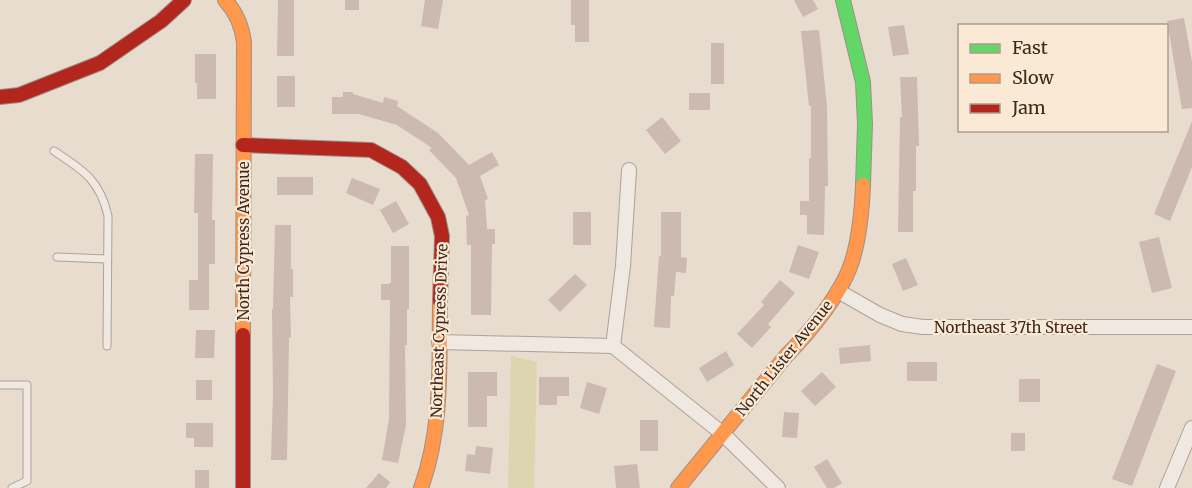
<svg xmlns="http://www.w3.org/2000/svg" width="1192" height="488" font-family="Merriweather,serif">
  <rect width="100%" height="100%" fill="#e8dcce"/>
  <path fill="#dcd5af" d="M511,356L537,362L534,488H508Z"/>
  <path fill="#ccb9af" d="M278,0H294V56H277Z
    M345,0H359V10H345Z
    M425,0H443L438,29L421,26Z
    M571,0H589V42H575V25H571Z
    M794,0H813L818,9L803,17Z
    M1184,18L1192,62V108L1182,109L1167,21Z
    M904,25L909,54L893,56L888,27Z
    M819,30L827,106L828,186H825L824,235L807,234V215H800V201H809V158H811V106H809L801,31Z
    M711,43H724V84H711Z
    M195,54H216V99H197V83H195Z
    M277,76H295V107H277Z
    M900,77H917L919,146H916V191H913V232H898L900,117H902Z
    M343,92H353V94L383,103L384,97L398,101L397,106L438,133L469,165L492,152L499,165L480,176L488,199L485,200L487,229H495V244H492L491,315H471V245H467L466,216L469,215L456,178L429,150L432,148L397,125L359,114H332V97H343Z
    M689,93H710V110H689Z
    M662,117L681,141L665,154L646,130Z
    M1192,121V167L1170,221L1154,214Z
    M195,154H213L212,220H215V264H209V310H189V280H198V213H194Z
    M277,177H313V195H277Z
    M352,178L380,189L373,205L346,193Z
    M396,201L409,224L393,233L380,210Z
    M573,212H591V245H573Z
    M661,212H681V257L687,258L686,273L676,272L674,296H671L670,328L654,327L659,256H661Z
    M275,225H291V269H293V297H290L291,338H289L287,460H271L273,393L272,309H273Z
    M1159,237L1172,288L1152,293L1139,242Z
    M798,245L819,252L809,279L789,272Z
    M391,246H409V309H407V345H405L406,425L398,463L382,460L389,419L390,300H381V284H389V283H391Z
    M906,258L918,285L903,291L892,264Z
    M575,274L587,285L560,312L548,300Z
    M780,280L795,293L768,324L771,327L752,348L737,334L764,305L761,302Z
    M196,330H215L214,358H195Z
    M870,345L871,361L840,364L839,348Z
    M726,351L734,365L707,382L699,368Z
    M907,362H937V381H907Z
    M1157,364L1176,371L1132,486L1112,479Z
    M468,372H497V396H487V427H468Z
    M822,372L836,387L815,406L801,391Z
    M539,377H569V396H557V405H539Z
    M1019,379H1040V402H1019Z
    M196,380H212V400H196Z
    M587,382L607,388L599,414L580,408Z
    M784,412L799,413L797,438L782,437Z
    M640,420H658V451H640Z
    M186,423H213V447H194V438H186Z
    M1011,433H1025V451H1011Z
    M476,446L493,448L490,474L465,471L467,454L475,455Z
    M827,459L842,483L834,488H827L814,467Z
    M637,464L640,488H616L614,466Z
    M195,470H209V488H195Z
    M379,473L390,482L386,488H366Z"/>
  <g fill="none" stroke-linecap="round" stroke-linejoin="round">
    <g stroke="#aea197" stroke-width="9">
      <path id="lane" d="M54,151C83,170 100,180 108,216L107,346
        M57,257L107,259
        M0,385H27V481L12,488"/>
    </g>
    <g stroke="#aea197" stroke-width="16">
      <path id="street" d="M838,291L880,315L902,324L923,327H1192
        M439,342L613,346L723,434L778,488
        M613,346L623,266L629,170
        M1167,488L1192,428"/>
    </g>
    <g stroke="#9e9187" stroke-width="16">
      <path id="fast" d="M843,0L863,82L865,124L863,185"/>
    </g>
    <g stroke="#9e9187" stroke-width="16">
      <path id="slow" d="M225,0C236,12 242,25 244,42L243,335
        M421,488C443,428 439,364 440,301
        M678,488L786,356C810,332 844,291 853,258C860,234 862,210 863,185"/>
    </g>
    <g stroke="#9e9187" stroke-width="16">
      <path id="jam" d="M0,97L19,95L100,63L161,21L184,0
        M243,145L371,150L402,167L420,184L438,217L442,236L440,301
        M243,488V335"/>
    </g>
    <use href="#lane" stroke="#f0e9e2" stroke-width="7"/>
    <use href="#street" stroke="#f0e9e2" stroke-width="14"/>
    <use href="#fast" stroke="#63d668" stroke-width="14"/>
    <use href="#slow" stroke="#ff974d" stroke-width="14"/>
    <use href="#jam" stroke="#b3261e" stroke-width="14"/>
  </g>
  <g text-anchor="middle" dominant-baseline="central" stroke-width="4.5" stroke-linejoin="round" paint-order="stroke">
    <g font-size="15" fill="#3f281d" stroke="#fae9d5">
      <text transform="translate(243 241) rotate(-90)">North Cypress Avenue</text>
      <text x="1011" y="327">Northeast 37th Street</text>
      <text transform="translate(439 331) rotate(-88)">Northeast Cypress Drive</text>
      <text transform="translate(784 358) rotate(-51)">North Lister Avenue</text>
    </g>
  </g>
  <rect x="958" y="24" width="210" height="108" fill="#fae9d5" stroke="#af9c8b" stroke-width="1.5"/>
  <rect x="970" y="44" width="30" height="9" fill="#63d668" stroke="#af9c8b" stroke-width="1.5"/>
  <text x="1012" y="54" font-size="18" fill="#3f281d">Fast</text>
  <rect x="970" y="74" width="30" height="9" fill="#ff974d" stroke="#af9c8b" stroke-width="1.5"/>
  <text x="1012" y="84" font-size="18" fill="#3f281d">Slow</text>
  <rect x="970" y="104" width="30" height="9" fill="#b3261e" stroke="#af9c8b" stroke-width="1.5"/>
  <text x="1012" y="114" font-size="18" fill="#3f281d">Jam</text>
</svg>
